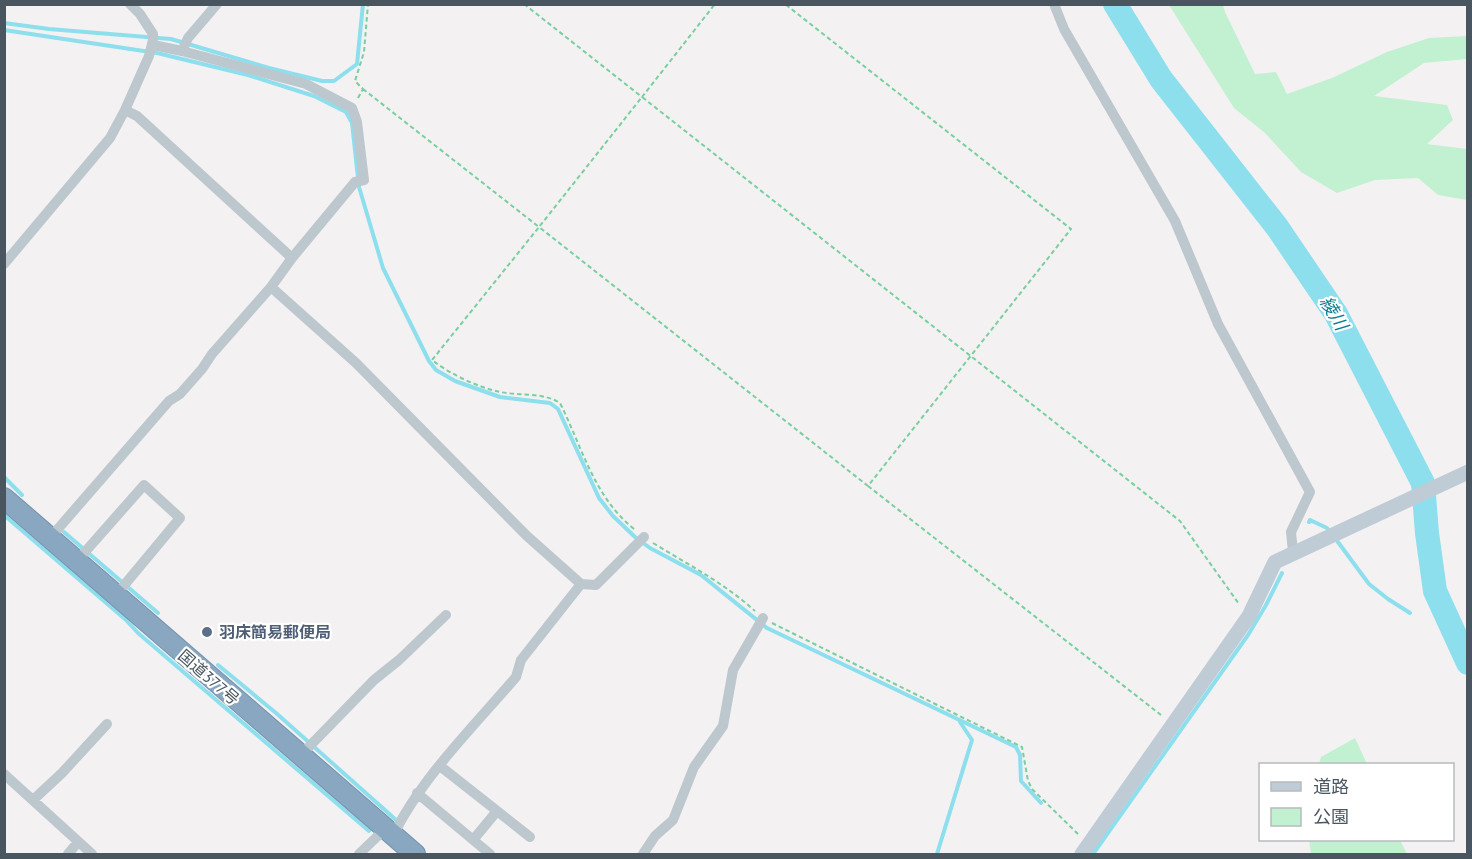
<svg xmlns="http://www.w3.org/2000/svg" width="1472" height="859" font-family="'PT Sans','Noto Sans JP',sans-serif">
  <rect width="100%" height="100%" fill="#f4f1f2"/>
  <path fill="#c1f1d0" d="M1169,5H1223L1225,12L1255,74L1276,72L1287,94L1332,78L1387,52L1429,38L1467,36V59L1424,63L1374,96L1447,105L1453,120L1427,144L1467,149V200L1438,195L1418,178L1375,180L1337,193L1301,172L1265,133L1234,108Z
    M1355,738L1367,764H1319L1321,757Z
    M1309,840H1400L1407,854H1311Z"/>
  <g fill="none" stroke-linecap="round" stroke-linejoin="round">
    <path stroke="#8ddfee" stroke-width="4" d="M4,23L49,29L171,39L269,68L322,81H334L357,64L363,4
      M4,30L157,53L248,75L314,96L346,112L352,123L359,187L383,268L429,361L436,370L455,381L500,397L550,403L558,409L599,498L613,516L635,537L650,548L701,575L767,628L1016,747L1020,755L1021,781L1041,803
      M4,477L22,495
      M4,515L126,620L138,633L369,831
      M1309,522L1310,520L1327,528L1330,532
      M64,532L158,613
      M1335,538L1369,584L1388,599L1410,613
      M218,665L276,713L395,819
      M937,854L972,740L960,722
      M1093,854L1248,635L1266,605L1282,573"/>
    <path stroke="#8ddfee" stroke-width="24" d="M1115,4L1161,79L1277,227L1336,314L1423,483L1427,533L1435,591L1468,663"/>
    <g stroke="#7492ac" stroke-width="22">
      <path id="highway" d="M4,498L415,854"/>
    </g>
    <path stroke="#78cf9f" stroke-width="2" stroke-dasharray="4.5 3" stroke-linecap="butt" d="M524,4L642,97L715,4
      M363,89L539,227L642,97L1180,521L1239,604
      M358,98L363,89L355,81L364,52L368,4
      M868,486L1161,715
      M634,529C594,497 582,447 560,403C543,392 520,396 500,392C477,387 450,374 432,360L539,227L868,486L1071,229L785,4
      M653,543C689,565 724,583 755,611
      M772,623L1022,747L1028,781L1032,789L1078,834"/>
    <path stroke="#bdc7ce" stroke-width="10" d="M1054,4L1064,29L1175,221L1218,324L1310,492L1291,532L1293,552
      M182,51L188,38L217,4
      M125,110L137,116L292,258
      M4,264L110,138L125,110L149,56L153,40V34L140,14L130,4
      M271,287L356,363L527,536L581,584L596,585L644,537
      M50,538L169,401L180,394L202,369L212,354L271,287L292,258L355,182L364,180L357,122L352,108L306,84L182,51L153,45
      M77,561L144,485L180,518L116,595
      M300,756L374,680L399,660L446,615
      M440,766L530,837
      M4,774L92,854
      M417,793L490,854
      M33,800L62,773L107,724
      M393,836C420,779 475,725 516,677L521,660L581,584
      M473,840L497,811
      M68,854L78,842
      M359,854L385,829
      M643,854L655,836L673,820L694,767L723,726L733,670L763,618"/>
    <path stroke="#bfcbd5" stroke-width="15" d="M1082,854L1249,616L1275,562L1468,472"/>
    <use href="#highway" stroke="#89a7c0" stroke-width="20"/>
  </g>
  <circle fill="#5c6f8a" stroke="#fff" stroke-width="2" cx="207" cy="632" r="6"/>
  <g text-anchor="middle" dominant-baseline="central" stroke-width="4.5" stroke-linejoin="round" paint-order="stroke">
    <g font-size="16" font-weight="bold" fill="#4e5e75" stroke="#fff" text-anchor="start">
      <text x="219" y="632">羽床簡易郵便局</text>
    </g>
    <g font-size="16" fill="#49565f" stroke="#fff">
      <text transform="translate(209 677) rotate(41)">国道377号</text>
    </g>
    <g font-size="18" font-style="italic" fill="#0c7c91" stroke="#fff">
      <text transform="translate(1334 313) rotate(59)">綾川</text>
    </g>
  </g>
  <rect width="1472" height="859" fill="none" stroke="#49565f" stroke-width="12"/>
  <rect x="1259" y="763" width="195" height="78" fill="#ffffff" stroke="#b6bbbf" stroke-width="1.5"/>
  <rect x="1271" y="782" width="30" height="9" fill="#bfcbd5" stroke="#b6bbbf" stroke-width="1.5"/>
  <text x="1313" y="793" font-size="18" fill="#49565f">道路</text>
  <rect x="1271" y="808" width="30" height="18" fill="#c1f1d0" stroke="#b6bbbf" stroke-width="1.5"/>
  <text x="1313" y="823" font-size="18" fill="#49565f">公園</text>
</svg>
